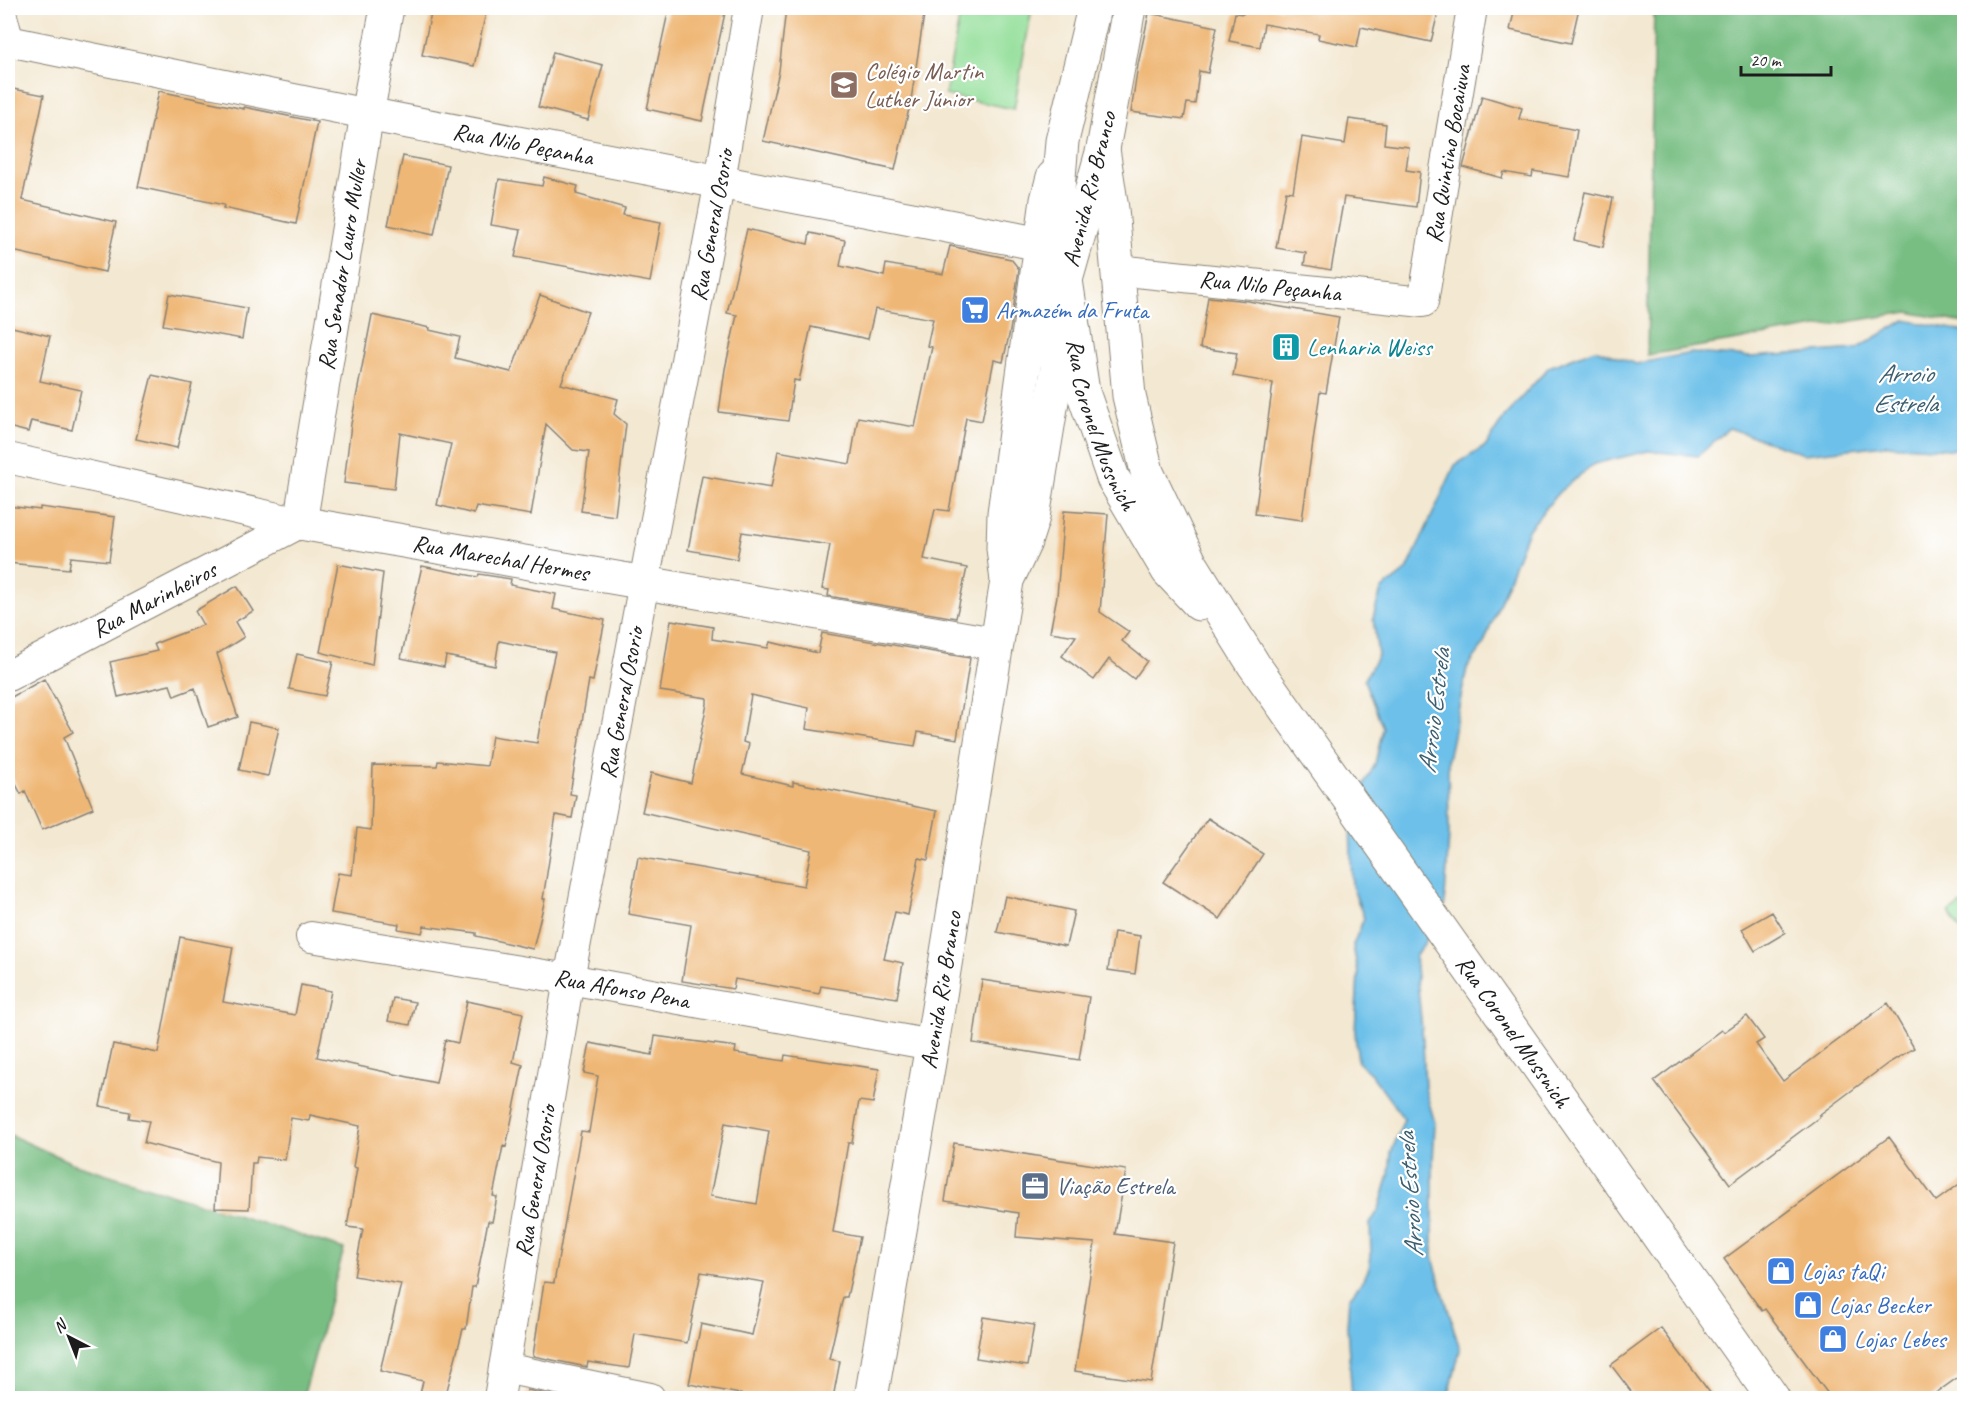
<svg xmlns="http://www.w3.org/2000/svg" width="1972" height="1406" font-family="Caveat,sans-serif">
  <rect width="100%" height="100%" fill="#fff"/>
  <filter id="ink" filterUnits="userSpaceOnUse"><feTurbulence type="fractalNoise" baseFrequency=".0167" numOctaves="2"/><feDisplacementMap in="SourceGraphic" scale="12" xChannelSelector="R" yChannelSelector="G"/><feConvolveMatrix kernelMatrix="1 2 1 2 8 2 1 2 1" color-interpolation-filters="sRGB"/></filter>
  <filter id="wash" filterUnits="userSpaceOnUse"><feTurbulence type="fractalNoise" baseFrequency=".008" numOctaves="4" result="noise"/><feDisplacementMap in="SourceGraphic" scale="24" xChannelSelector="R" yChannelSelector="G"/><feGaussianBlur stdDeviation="1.35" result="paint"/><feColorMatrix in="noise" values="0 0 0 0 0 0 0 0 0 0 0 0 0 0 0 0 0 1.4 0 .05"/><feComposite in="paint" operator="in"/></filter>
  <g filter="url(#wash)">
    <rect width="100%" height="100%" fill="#f3e8d1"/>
    <path fill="#95df9b" stroke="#587e5c" stroke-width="1.5" d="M961,8H1032L1014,109L945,95Z
      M1964,903V935L1949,913Z"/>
    <path fill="#78be83" stroke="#4a6d50" stroke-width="1.5" d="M1654,8H1964V323L1908,312L1647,355Z
      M8,1134L72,1163L344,1249L303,1398H8Z"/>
    <path fill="#6cc0e9" stroke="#446e82" stroke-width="1.5" d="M1905,320L1964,331V450L1886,445L1804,454L1729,428L1698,456L1648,451L1594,464L1559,492L1528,530L1483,646L1467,668L1448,759L1449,835L1444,914L1415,957L1423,1040L1425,1089L1435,1123L1433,1161V1258L1460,1350L1448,1398H1352L1347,1327L1349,1298L1364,1279L1369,1268L1371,1256L1370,1224L1379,1209L1389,1175L1391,1153L1404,1119L1371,1074L1358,1062L1355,1032L1358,973L1353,945L1364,918L1352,886L1350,824L1361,790L1375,764L1383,728L1364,680L1378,655L1373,618L1381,590L1407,570L1455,465L1486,446L1504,417L1549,367L1595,349L1636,364L1691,353L1751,357L1856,349Z"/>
    <g id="blocks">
      <path fill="#efb776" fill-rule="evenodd" d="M432,8H487L474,66L422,55Z
        M669,8H726L702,121L647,109Z
        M786,8H925L911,100L895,170L763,141L779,71Z
        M1243,8H1439L1431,42L1361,27L1357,47L1318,39L1319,34L1264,24L1260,47L1229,41L1235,13L1243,14Z
        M1515,8H1579L1571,43L1510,30Z
        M1149,13L1217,27L1208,73L1199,71L1195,104L1187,103L1184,119L1131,112L1138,65Z
        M553,52L603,65L588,120L538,107Z
        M8,88L44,95L22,200L116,222L105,272L8,250Z
        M159,91L244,109V107L317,122L296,224L223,208L224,205L138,187Z
        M1482,96L1522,108L1519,119L1577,130L1569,177L1533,171L1532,177L1504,172L1502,178L1463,167Z
        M1349,119L1386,124L1384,144L1409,147L1406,170L1420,172L1416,207L1344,197L1331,270L1304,265L1306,253L1276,248L1286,191L1293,192L1302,137L1345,144Z
        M403,156L448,165L434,235L388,225Z
        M544,177L578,186L576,194L625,208L623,215L661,222L650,282L515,257L521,230L491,225L499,179L542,186Z
        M1585,192L1613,198L1603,247L1574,240Z
        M747,229L808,244L810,233L845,240L840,266L884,276L886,264L943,274L950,246L1011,259L1019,269L1010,331L1003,362L994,360L982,421L966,418L949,511L935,509L924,559L967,568L956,618L828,596L829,590L822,589L830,545L742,532L737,559L688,550L702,476L771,488L778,451L850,464L858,417L915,427L932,347L927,346L933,319L875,309L868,339L811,327L799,381L794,380L788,421L719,412L725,369L737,315L727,313Z
        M169,294L247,308L242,339L163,325Z
        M540,295L588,312L561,384L618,399L614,414L626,424L615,516L581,511L589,452L573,450L546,424L531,515L476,506L474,514L437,505L451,444L400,433L394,489L344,483L351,424L372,315L430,328L429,330L460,337L455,358L511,372Z
        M1208,297L1248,301L1339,317L1326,393L1320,392L1302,520L1255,514L1273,383L1233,376L1237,353L1200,348Z
        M8,326L50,336L40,381L81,390L72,430L31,421L28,432L8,427Z
        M152,375L192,384L177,448L136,439Z
        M8,506L40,510V507L115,517L109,561L71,557L69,569L8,563Z
        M1064,511L1108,514L1100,612L1129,632L1122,641L1147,661L1134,679L1109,659L1094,680L1062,656L1076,636L1050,632L1057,596Z
        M338,564L383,573L372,665L320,652Z
        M422,566L478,577L479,574L511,579L510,585L556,594L553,609L605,620L593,681L589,680L570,794L576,795L572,818L556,815L543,899H545L533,949L476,936V933L424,926L422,933L398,929L399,924L331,913L338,873L352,875L357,828L371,830L373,765L437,766L438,761L487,766L492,736L537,743L545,696L555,652L499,641L495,666L446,656L444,667L401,658Z
        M237,586L253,611L235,622L244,637L217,654L238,717L208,727L195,688L174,696L170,685L118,697L110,662L157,651L154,644L203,625L195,611Z
        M671,620L713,627L712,639L768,648L770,642L818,653L822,633L970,658L957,739L918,732L915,746L806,729L809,708L751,695L743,742L749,744L742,774L793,786V782L937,811L928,860L919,858L908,915L895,912L884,959L903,963L897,998L821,986L819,994L735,979L733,989L682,981L691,925L628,914L638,857L804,886L811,850L642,812L651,773L691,783L707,704V698L660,691Z
        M297,654L333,662L325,696L289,689Z
        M44,679L73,732L64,737L93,808L42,830L25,791L21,794L8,769V699Z
        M249,722L279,728L268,776L239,770Z
        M1208,818L1263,854L1220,919L1163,882Z
        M1005,896L1074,911L1066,946L997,932Z
        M1772,912L1785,933L1755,951L1742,929Z
        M1114,932L1140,936L1135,974L1108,970Z
        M180,937L233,947L223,1002L295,1015L301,985L331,991L317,1057L436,1083L445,1040L458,1043L467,1001L523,1013L513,1062L523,1065L506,1147L503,1146L493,1196L497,1197L492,1222L488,1221L475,1287H472L466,1329H463L445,1398H419L423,1381L380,1371L401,1284L354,1276L363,1229L347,1227L357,1168L353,1167L360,1126L310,1115L309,1121L291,1118L285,1160L257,1157L256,1163H252L249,1209L215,1208L218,1162L144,1143L149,1121L129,1118L130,1112L100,1106L113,1044L158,1053Z
        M982,980L1089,997L1079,1060L973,1043Z
        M393,998L415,1002L410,1025L388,1021Z
        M1888,1003L1914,1048L1887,1064L1819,1115L1821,1116L1730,1184L1654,1081L1722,1030L1724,1032L1747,1016L1764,1039L1756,1044L1783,1081Z
        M655,1036L736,1047L735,1053L784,1061L785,1055L879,1069L873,1103L859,1101L852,1143H848L833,1232L860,1237L847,1297H843L829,1359L840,1361L833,1398H760L689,1384L701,1324L752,1335L764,1282L701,1272L687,1343L635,1334L629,1368L588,1362L587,1367L533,1356L544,1282L554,1283L581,1131L589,1132L598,1076L584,1073L590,1043L652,1055ZM725,1123L769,1131L757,1204L710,1196Z
        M1889,1137L1936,1201L1965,1180V1372L1929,1398H1831L1765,1309L1762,1311L1724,1259Z
        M954,1143L1126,1170L1115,1234L1173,1242L1151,1382L1075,1371L1095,1243L1016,1237L1018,1213L945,1201Z
        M983,1317L1034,1325L1027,1366L976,1358Z
        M1661,1328L1714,1398H1636L1611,1365Z
        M527,1390L560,1397V1398H526Z"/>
    </g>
  </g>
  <g filter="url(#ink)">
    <use href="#blocks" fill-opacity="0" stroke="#888276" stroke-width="1.5"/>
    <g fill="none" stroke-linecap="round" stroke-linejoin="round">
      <g stroke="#888276" stroke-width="17">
        <path id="service" d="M8,10L17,43"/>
      </g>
      <g stroke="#888276" stroke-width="32">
        <g id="minor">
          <path d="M8,41L367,114"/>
          <path id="s1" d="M1117,270L1423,302L1472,8"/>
          <path d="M8,458L300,523"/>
          <path id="s2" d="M8,676L300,523"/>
          <path id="s3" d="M311,937L569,979L932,1045"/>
          <path d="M504,1368L650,1398"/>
          <path id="s4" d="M499,1398L569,979L720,181L749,8"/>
        </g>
      </g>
      <g stroke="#888276" stroke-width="35">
        <g id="tertiary">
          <path id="s5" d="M387,8L367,114L300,523L997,644"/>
          <path id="s6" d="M367,114L1041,244"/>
          <path d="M1009,576L1025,542L1033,517L1056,377L1066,280L1103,149"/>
          <path id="s7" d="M871,1398L932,1045L1007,581L1003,548L1004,513L1047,200L1053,177"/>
        </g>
      </g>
      <g stroke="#888276" stroke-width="35">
        <g id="secondary">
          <path id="s8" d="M1094,8L1062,141L1058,190L1066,280L1083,392L1113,478L1168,571L1199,604"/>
          <path id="s9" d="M1129,8L1103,149L1112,209L1129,396L1147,472L1190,562L1254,665L1773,1398"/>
        </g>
      </g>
      <use href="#service" stroke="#fff" stroke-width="15"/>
      <use href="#minor" stroke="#fff" stroke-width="30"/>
      <use href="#tertiary" stroke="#fff" stroke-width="33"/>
      <use href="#secondary" stroke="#fff" stroke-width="33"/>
    </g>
  </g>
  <defs>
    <g id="school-square" transform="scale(1.5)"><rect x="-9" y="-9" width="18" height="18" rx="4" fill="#8d6e63" stroke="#fff"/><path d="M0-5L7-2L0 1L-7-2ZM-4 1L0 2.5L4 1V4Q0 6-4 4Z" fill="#fff"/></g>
    <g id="supermarket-square" transform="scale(1.5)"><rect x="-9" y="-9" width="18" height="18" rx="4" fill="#3f7fe0" stroke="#fff"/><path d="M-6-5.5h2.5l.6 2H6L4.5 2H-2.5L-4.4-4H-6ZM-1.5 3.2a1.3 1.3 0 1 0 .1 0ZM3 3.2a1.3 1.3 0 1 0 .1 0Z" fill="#fff"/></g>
    <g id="building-square" transform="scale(1.5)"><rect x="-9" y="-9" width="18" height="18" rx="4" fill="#0f9aa8" stroke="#fff"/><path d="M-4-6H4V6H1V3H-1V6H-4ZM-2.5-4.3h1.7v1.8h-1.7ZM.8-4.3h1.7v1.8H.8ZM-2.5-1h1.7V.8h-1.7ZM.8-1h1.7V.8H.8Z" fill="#fff"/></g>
    <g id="office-square" transform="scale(1.5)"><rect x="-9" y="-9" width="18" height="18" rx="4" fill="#5c6f8a" stroke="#fff"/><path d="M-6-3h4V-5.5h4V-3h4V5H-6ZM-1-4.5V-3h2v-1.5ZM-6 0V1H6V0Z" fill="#fff"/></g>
    <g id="shop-square" transform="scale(1.5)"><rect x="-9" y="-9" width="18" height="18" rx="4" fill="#3f7fe0" stroke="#fff"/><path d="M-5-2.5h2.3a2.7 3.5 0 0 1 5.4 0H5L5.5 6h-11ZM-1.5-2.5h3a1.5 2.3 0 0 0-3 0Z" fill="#fff"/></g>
  </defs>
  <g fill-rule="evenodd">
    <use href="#school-square" x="844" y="85"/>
    <use href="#supermarket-square" x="975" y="310"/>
    <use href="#building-square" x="1286" y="347"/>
    <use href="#office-square" x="1035" y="1186"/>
    <use href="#shop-square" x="1781" y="1271"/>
    <use href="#shop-square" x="1808" y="1305"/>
    <use href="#shop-square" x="1833" y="1339"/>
  </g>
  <g text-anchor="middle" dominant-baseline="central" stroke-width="4.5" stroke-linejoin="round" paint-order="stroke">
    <g font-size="24" fill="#785e54" stroke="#fff" text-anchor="start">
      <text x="865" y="71">Colégio Martin<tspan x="865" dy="28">Luther Júnior</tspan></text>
    </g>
    <g font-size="24" fill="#1c1c1c" stroke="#fff">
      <text stroke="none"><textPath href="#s6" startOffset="159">Rua Nilo Peçanha</textPath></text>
      <text stroke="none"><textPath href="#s1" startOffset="458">Rua Quintino Bocaiuva</textPath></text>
      <text transform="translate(1089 189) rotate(-76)">Avenida Rio Branco</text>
      <text stroke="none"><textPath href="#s4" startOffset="1192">Rua General Osorio</textPath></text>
      <text transform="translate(342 265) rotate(-81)">Rua Senador Lauro Muller</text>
      <text stroke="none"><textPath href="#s1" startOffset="154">Rua Nilo Peçanha</textPath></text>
      <text stroke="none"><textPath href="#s8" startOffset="426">Rua Coronel Mussnich</textPath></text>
      <text stroke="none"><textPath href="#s5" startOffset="726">Rua Marechal Hermes</textPath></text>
      <text stroke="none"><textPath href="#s2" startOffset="165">Rua Marinheiros</textPath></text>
      <text stroke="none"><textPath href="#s4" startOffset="706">Rua General Osorio</textPath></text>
      <text stroke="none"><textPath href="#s3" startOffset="315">Rua Afonso Pena</textPath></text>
      <text stroke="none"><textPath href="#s7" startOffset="414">Avenida Rio Branco</textPath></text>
      <text stroke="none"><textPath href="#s9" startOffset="1140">Rua Coronel Mussnich</textPath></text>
      <text stroke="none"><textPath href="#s4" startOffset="220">Rua General Osorio</textPath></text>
    </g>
    <g font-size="24" fill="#366cbe" stroke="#fff" text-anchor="start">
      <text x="996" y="310">Armazém da Fruta</text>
      <text x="1802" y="1271">Lojas taQi</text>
      <text x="1829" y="1305">Lojas Becker</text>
      <text x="1854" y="1339">Lojas Lebes</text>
    </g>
    <g font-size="24" fill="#0d838f" stroke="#fff" text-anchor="start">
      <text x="1307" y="347">Lenharia Weiss</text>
    </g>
    <g font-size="24" fill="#4e5e75" stroke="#fff" text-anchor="start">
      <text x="1056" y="1186">Viação Estrela</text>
    </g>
    <g font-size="26" font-style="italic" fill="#3c5e6e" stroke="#fff">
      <text x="1905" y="373">Arroio<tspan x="1905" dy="30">Estrela</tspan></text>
      <text transform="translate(1434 711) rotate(-83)">Arroio Estrela</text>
      <text transform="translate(1410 1195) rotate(-94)">Arroio Estrela</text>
    </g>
  </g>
  <rect width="1972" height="1406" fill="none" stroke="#fff" stroke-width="30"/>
  <g transform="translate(69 1337) rotate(318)" stroke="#ffffff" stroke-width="4.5" paint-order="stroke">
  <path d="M0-4.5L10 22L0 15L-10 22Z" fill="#1c1c1c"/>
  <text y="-9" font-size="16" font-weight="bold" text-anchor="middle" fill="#1c1c1c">N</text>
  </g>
  <path d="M1741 66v9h90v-9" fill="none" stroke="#1c1c1c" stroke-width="3"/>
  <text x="1750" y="66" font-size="18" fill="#1c1c1c" stroke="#ffffff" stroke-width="4.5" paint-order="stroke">20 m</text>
</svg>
